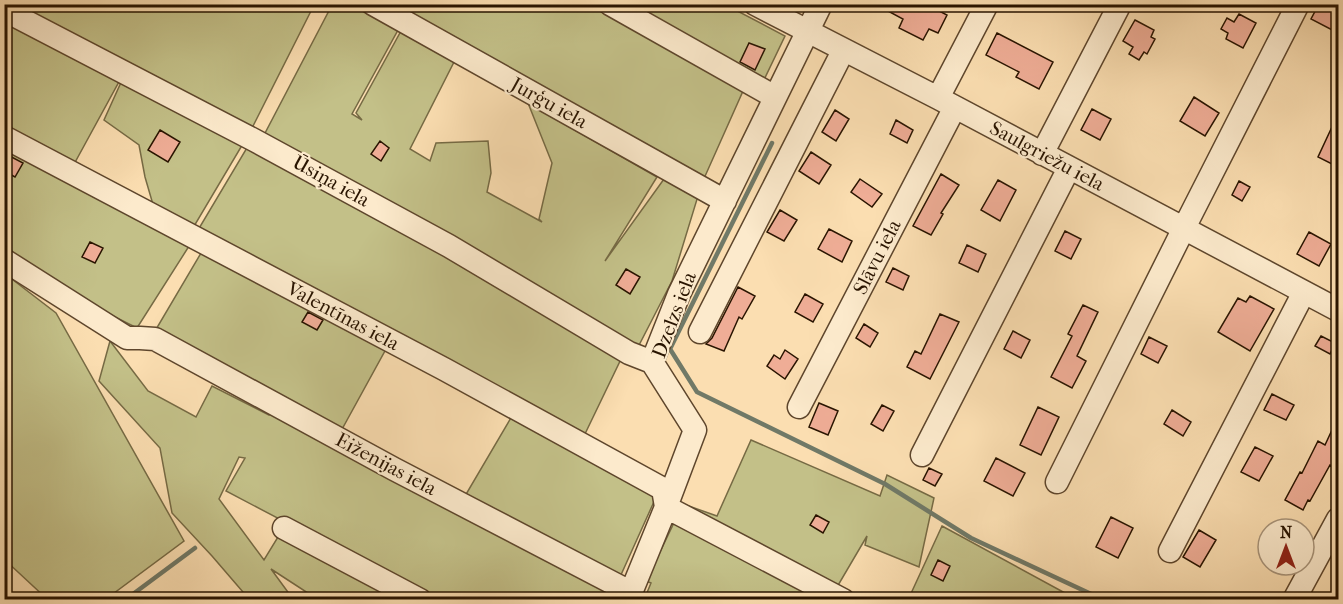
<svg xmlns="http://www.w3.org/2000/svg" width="1343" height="604" font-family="'IM FELL French Canon',serif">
  <rect width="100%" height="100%" fill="#fbdeb1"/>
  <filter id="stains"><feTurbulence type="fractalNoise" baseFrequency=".00333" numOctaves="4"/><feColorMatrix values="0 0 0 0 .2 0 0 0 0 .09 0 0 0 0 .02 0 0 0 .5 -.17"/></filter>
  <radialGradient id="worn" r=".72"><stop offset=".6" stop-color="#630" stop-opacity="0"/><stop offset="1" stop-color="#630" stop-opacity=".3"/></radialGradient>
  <path fill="#c3c088" stroke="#766a44" stroke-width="1.5" d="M12,5H314L251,130Z
    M332,5H351L398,30L352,114L362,120L356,113L401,31L455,60L410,149L430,161L436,143L488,141L491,173L487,192L542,222L539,219L552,163L528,103L657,177L605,261L664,179L698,196L672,281L636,351L263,137Z
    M386,5H589L743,91L702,183Z
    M618,5H726L785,36L762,84Z
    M4,17L121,78L73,166L5,129Z
    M123,78L244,142L193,228L154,208L145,177L139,145L104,120Z
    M251,141L622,357L583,438L198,230Z
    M4,143L191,243L137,328L81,300L5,248Z
    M204,248L386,349L341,431L155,331Z
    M4,273L56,313L184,541L106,599H47L5,560Z
    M110,341L148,391L196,417L212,386L269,415L272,412L613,591L610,600L432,599L226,491L245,458L239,457L219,499L264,560L281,532L409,599H317L271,569L293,599H249L212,556L172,513L160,448L99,381Z
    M512,416L657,495L620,577L465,496Z
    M751,440L880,496L887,475L934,498L919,567L865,545L867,536L830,599L644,600L651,583L646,581L683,504L717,516Z
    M942,526L1076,599L908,600Z"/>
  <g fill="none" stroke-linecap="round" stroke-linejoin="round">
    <path stroke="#707967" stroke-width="4.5" d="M772,143L670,349L697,392L885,484L971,538L1104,600
      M125,600L195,548"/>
  </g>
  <path fill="#efad96" stroke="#291400" stroke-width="1.5" d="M875,4H926L947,15L938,33L929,29L923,40L899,28L903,19Z
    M1319,4H1338V33L1311,19Z
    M1239,14L1256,23L1243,48L1226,39L1228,33L1221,29L1227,18L1234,22Z
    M1135,20L1154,30L1151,37L1155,39L1147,54L1144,52L1139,60L1129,54L1133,47L1123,41Z
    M997,33L1053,62L1039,89L1016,77L1019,72L986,55Z
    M749,43L765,49L755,70L740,62Z
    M1194,97L1219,113L1205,136L1180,121Z
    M1092,109L1111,119L1100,140L1081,130Z
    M835,110L849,119L836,141L822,132Z
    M1338,114V167L1318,157Z
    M896,120L913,130L907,143L890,134Z
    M160,130L180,142L168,162L148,150Z
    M380,141L389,148L381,161L371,154Z
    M811,152L831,165L819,184L799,171Z
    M4,153L23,163L15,177L4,171Z
    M941,174L959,185L941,213L943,214L931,235L913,226Z
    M860,179L882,194L872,207L851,192Z
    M998,180L1016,190L1000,221L981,210Z
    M1239,181L1250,187L1242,201L1232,195Z
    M780,210L797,220L784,241L767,232Z
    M829,229L852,241L842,262L818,249Z
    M1065,231L1081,239L1071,259L1055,251Z
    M1309,232L1331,244L1319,266L1297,254Z
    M90,242L103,248L95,263L82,257Z
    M967,245L986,254L978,272L959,263Z
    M893,268L909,276L903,290L886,282Z
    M626,269L640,277L630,294L616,285Z
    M738,287L755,296L742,319L739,317L724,351L706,344L712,338Z
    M805,294L823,304L813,322L795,312Z
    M1250,296L1274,309L1250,351L1218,332L1238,298L1246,302Z
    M1083,305L1098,312L1077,356L1086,361L1072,388L1051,377L1072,336L1068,334Z
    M308,312L323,320L317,330L302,322Z
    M940,314L959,322L930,379L907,367L915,351L921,354Z
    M864,324L878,333L870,347L856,338Z
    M1013,331L1030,340L1021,358L1004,349Z
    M1321,336L1335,343L1330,354L1315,346Z
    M1149,337L1167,346L1158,363L1141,354Z
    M785,350L798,359L785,379L767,366L774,355L780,359Z
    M1272,394L1294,405L1286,420L1264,410Z
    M819,403L838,411L828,435L809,427Z
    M882,405L894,411L883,431L871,424Z
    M1038,407L1059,417L1041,455L1020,445Z
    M1172,410L1191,422L1183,436L1164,424Z
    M1338,417V453L1332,466L1330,465L1310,501L1308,500L1303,510L1285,500L1300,472L1302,473L1318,441L1325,445Z
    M1255,447L1273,456L1259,481L1241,472Z
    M996,458L1025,473L1013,496L984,481Z
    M929,468L942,474L935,486L923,480Z
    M816,515L829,522L823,533L810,525Z
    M1111,517L1133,528L1118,558L1096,547Z
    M1199,530L1216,540L1200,567L1183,557Z
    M938,560L950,566L943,581L931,575Z"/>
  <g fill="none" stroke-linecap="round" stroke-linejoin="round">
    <g stroke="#5e462c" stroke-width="25">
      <path id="minor" d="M373,4L725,201
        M610,4L775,97
        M755,4L938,98L1338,310
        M4,10L254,140L449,246L629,353L652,362
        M938,98L987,4
        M4,137L444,369L663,489L666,507L843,600
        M1042,154L1120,4
        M4,260L127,338H140L155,339L394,469L632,593
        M700,332L843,51
        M652,362L679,294L821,4
        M799,407L955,107
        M922,455L1069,168
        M1057,482L1184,228L1298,4
        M284,528L420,600
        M1170,551L1304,292
        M628,600L666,507L695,430L652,362
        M1294,600L1338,519"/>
    </g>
    <use href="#minor" stroke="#fceacc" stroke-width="22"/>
  </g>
  <g text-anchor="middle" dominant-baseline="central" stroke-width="4.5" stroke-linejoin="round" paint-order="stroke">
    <g font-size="20" fill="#291400" stroke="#fceacc">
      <text transform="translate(549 103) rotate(29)">Jurģu iela</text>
      <text transform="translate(1047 156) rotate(28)">Saulgriežu iela</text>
      <text transform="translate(331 181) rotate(29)">Ūsiņa iela</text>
      <text transform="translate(877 257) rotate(-63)">Slāvu iela</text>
      <text transform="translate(674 315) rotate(-69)">Dzelzs iela</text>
      <text transform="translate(343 316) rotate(28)">Valentīnas iela</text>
      <text transform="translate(386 464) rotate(28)">Eiženijas iela</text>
    </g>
  </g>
  <rect width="1343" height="604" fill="none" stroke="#fbdeb1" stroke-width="24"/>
  <rect x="6" y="6" width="1331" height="592" fill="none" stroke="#291400" stroke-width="3"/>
  <rect x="12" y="12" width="1319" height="580" fill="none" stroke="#291400" stroke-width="1.5"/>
  <g transform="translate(1286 547)"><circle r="28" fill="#fceacc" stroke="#a8947a" stroke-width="1.5"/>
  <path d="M0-4.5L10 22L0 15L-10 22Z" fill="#8f2418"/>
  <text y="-9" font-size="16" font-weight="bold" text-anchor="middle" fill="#291400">N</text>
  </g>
  <rect width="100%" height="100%" filter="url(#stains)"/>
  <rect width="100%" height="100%" fill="url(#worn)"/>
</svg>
